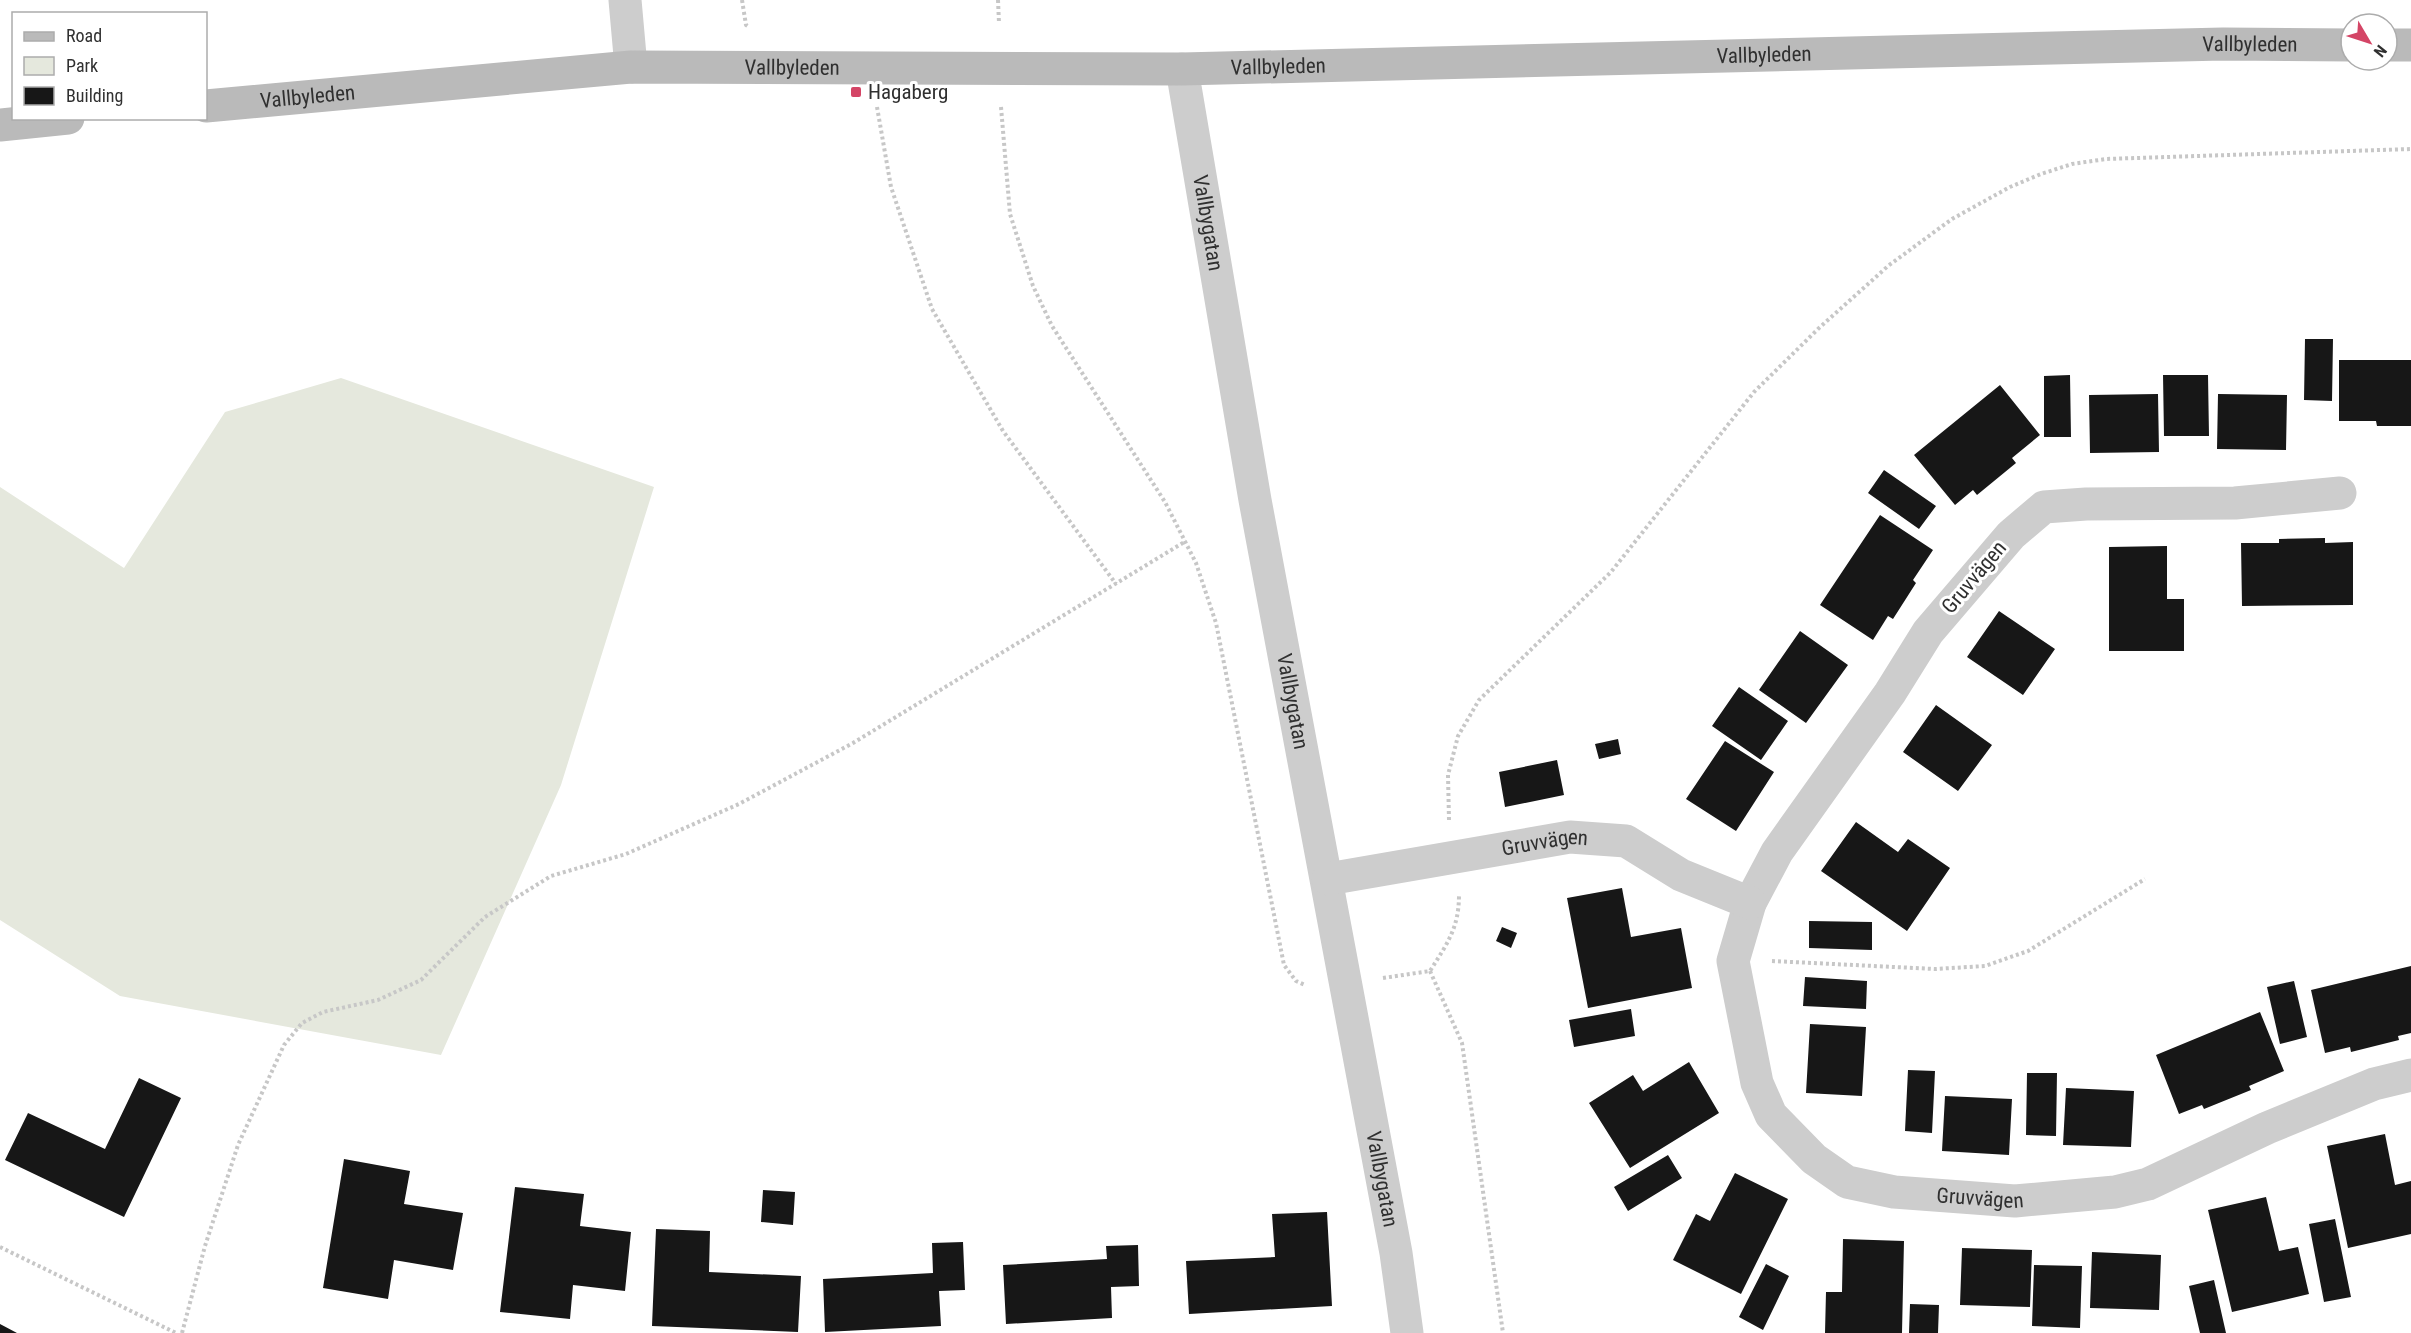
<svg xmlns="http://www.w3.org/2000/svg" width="2411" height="1333" font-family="'Roboto Condensed',sans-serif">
  <rect width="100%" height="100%" fill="#fff"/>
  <path fill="#e5e8dd" d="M341,378L654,487L561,785L441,1055L120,996L0,920V487L124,568L225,412Z"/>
  <path fill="#171717" d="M2305,339H2333L2332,401L2304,400Z
    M2339,360H2411V426H2377L2376,421H2339Z
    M2070,375L2071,437H2044V376Z
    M2163,375H2208L2209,436H2164Z
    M2000,385L2040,435L2012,458L2016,463L1977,495L1973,490L1955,505L1914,455Z
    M2158,394L2159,452L2090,453L2089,395Z
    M2218,394L2287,395L2286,450L2217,449Z
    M1884,470L1936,506L1919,529L1868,493Z
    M1880,515L1933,550L1913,580L1916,583L1893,619L1888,616L1873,640L1820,605Z
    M2325,538V543L2353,542V605L2242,606L2241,543H2279V539Z
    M2167,546V599H2184V651H2109V547Z
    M1999,611L2055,649L2023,695L1967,657Z
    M1800,631L1848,665L1806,723L1759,690Z
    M1739,687L1788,721L1761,760L1712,726Z
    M1936,705L1992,745L1958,791L1903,752Z
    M1618,739L1621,754L1599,759L1595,744Z
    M1725,741L1774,772L1736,831L1686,799Z
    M1557,760L1564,795L1505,807L1499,772Z
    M1856,822L1898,852L1908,839L1950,868L1907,931L1821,871Z
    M1622,888L1631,937L1681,928L1692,988L1588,1008L1567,898Z
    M1809,921L1872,922V950L1809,948Z
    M1502,927L1517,933L1511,948L1496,941Z
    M2411,966V1033L2398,1036L2399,1040L2351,1052L2350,1047L2325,1053L2311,990Z
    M1805,977L1867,981L1866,1009L1803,1006Z
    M2294,981L2307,1037L2280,1044L2267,987Z
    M1631,1009L1635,1036L1574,1047L1569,1020Z
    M2260,1012L2284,1071L2249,1086L2251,1090L2204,1109L2202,1105L2179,1114L2156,1055Z
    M1810,1024L1866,1027L1862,1096L1806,1093Z
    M1689,1062L1719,1113L1630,1168L1589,1103L1633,1075L1643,1091Z
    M1908,1070L1935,1071L1932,1133L1905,1131Z
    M2027,1073H2057L2056,1136L2026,1135Z
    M139,1078L181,1098L124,1217L5,1160L28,1113L105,1149Z
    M2066,1088L2134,1091L2131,1147L2063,1145Z
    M1945,1096L2012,1099L2009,1155L1942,1151Z
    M2385,1134L2395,1185L2411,1181V1234L2348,1248L2327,1146Z
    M1668,1155L1682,1178L1628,1211L1614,1187Z
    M344,1159L410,1171L404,1204L463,1213L453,1270L394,1260L388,1299L323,1288Z
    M1735,1173L1788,1199L1741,1294L1673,1260L1696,1214L1710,1221Z
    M515,1187L584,1194L580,1226L631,1232L625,1291L573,1285L570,1319L500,1312Z
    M763,1190L795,1192L793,1225L761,1222Z
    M2266,1197L2279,1251L2298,1247L2309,1294L2232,1312L2208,1210Z
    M1327,1212L1332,1306L1189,1314L1186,1261L1275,1257L1272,1214Z
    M2335,1219L2351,1297L2324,1302L2309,1224Z
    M656,1229L710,1231L709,1272L801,1276L798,1332L652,1326Z
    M1843,1239L1904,1241L1902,1333H1825L1826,1292H1842Z
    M963,1242L965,1290L939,1291L941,1326L825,1332L823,1279L933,1273L932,1243Z
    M1138,1245L1139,1286L1111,1287L1112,1318L1006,1324L1003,1265L1107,1259L1106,1246Z
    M1962,1248L2032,1250L2030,1307L1960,1305Z
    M2092,1252L2161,1255L2159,1310L2090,1308Z
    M1766,1264L1789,1276L1763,1330L1739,1317Z
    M2034,1265L2082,1266L2080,1328L2032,1326Z
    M2214,1280L2226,1333H2200L2189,1286Z
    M1910,1304L1939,1305L1938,1333H1909Z
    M0,1324L17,1333H0Z"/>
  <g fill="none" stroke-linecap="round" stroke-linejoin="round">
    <path stroke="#c7c7c7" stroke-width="4" stroke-dasharray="3 3" stroke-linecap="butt" d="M742,0L746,25L749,27
      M998,0L999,23
      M877,107L891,187L932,309L1003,431L1116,584
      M1001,107L1010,214L1033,286L1052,326L1165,502L1196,563L1216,623L1284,965L1296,981L1305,985
      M1449,820L1448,775L1458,736L1479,700L1611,572L1754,392L1818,329L1888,266L1952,219L2010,187L2041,174L2072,164L2106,159L2411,149
      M1772,961L1935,969L1985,966L2028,951L2145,879
      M1430,971L1462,1043L1503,1333
      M1383,978L1430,971C1447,944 1459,928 1459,895
      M0,1247L176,1333
      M182,1333L205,1246L238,1145L284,1045L302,1023L323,1012L378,1000L421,980L485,917L551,876L626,854L739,804L853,743L1186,541"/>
    <g stroke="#cdcdcd" stroke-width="33">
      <path id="s1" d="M1182,69L1255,500L1396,1253L1407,1333"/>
      <path id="s2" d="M2340,493L2235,503L2086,504L2044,507L2011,535L1928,632L1890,693L1777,852L1750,903L1733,961L1757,1083L1771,1115L1814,1159L1847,1182L1894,1192L2015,1201L2115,1192L2148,1184L2267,1128L2374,1084L2411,1075"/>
      <path id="s3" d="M1328,879L1570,837L1626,841L1681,875L1750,903"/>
    </g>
    <path stroke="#cdcdcd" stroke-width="33" d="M625,0L631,67"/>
    <g stroke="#bababa" stroke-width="33">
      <path d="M2387,45H2411"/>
      <path id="s4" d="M206,106L631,67L1182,69L2223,44L2351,45"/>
      <path d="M0,125L68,118"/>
    </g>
  </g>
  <rect fill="#d44566" stroke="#fff" stroke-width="2" x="850" y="86" width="12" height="12" rx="3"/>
  <g text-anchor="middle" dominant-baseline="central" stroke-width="6" stroke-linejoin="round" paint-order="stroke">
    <g font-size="21" fill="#303030" stroke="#fff">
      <text stroke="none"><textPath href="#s4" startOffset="2046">Vallbyleden</textPath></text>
      <text stroke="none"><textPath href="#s4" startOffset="1560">Vallbyleden</textPath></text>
      <text stroke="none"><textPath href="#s4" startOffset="1074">Vallbyleden</textPath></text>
      <text stroke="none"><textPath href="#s4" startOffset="588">Vallbyleden</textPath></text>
      <text stroke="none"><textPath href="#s4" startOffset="102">Vallbyleden</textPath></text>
      <text stroke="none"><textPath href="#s1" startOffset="156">Vallbygatan</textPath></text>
      <text transform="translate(1974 577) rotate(-50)">Gruvvägen</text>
      <text stroke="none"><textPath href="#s1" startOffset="642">Vallbygatan</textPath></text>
      <text stroke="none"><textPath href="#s3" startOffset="220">Gruvvägen</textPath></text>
      <text stroke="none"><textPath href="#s1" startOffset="1128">Vallbygatan</textPath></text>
      <text stroke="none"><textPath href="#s2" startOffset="1248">Gruvvägen</textPath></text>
    </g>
    <g font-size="21" fill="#303030" stroke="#fff" text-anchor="start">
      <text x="868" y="92">Hagaberg</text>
    </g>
  </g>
  <rect x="12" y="12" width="195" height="108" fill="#ffffff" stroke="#acacac" stroke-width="1.5"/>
  <rect x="24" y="32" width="30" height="9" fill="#bababa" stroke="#acacac" stroke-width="1.5"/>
  <text x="66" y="42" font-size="18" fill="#303030">Road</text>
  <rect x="24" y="57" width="30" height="18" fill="#e5e8dd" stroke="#acacac" stroke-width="1.5"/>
  <text x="66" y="72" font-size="18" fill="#303030">Park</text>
  <rect x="24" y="87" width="30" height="18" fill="#171717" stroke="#acacac" stroke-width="1.5"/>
  <text x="66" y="102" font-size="18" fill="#303030">Building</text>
  <g transform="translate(2369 42) rotate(129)"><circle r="28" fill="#ffffff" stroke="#acacac" stroke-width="1.5"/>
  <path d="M0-4.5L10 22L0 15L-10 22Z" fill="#d44566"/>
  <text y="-9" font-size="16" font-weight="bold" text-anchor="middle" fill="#303030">N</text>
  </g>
</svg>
